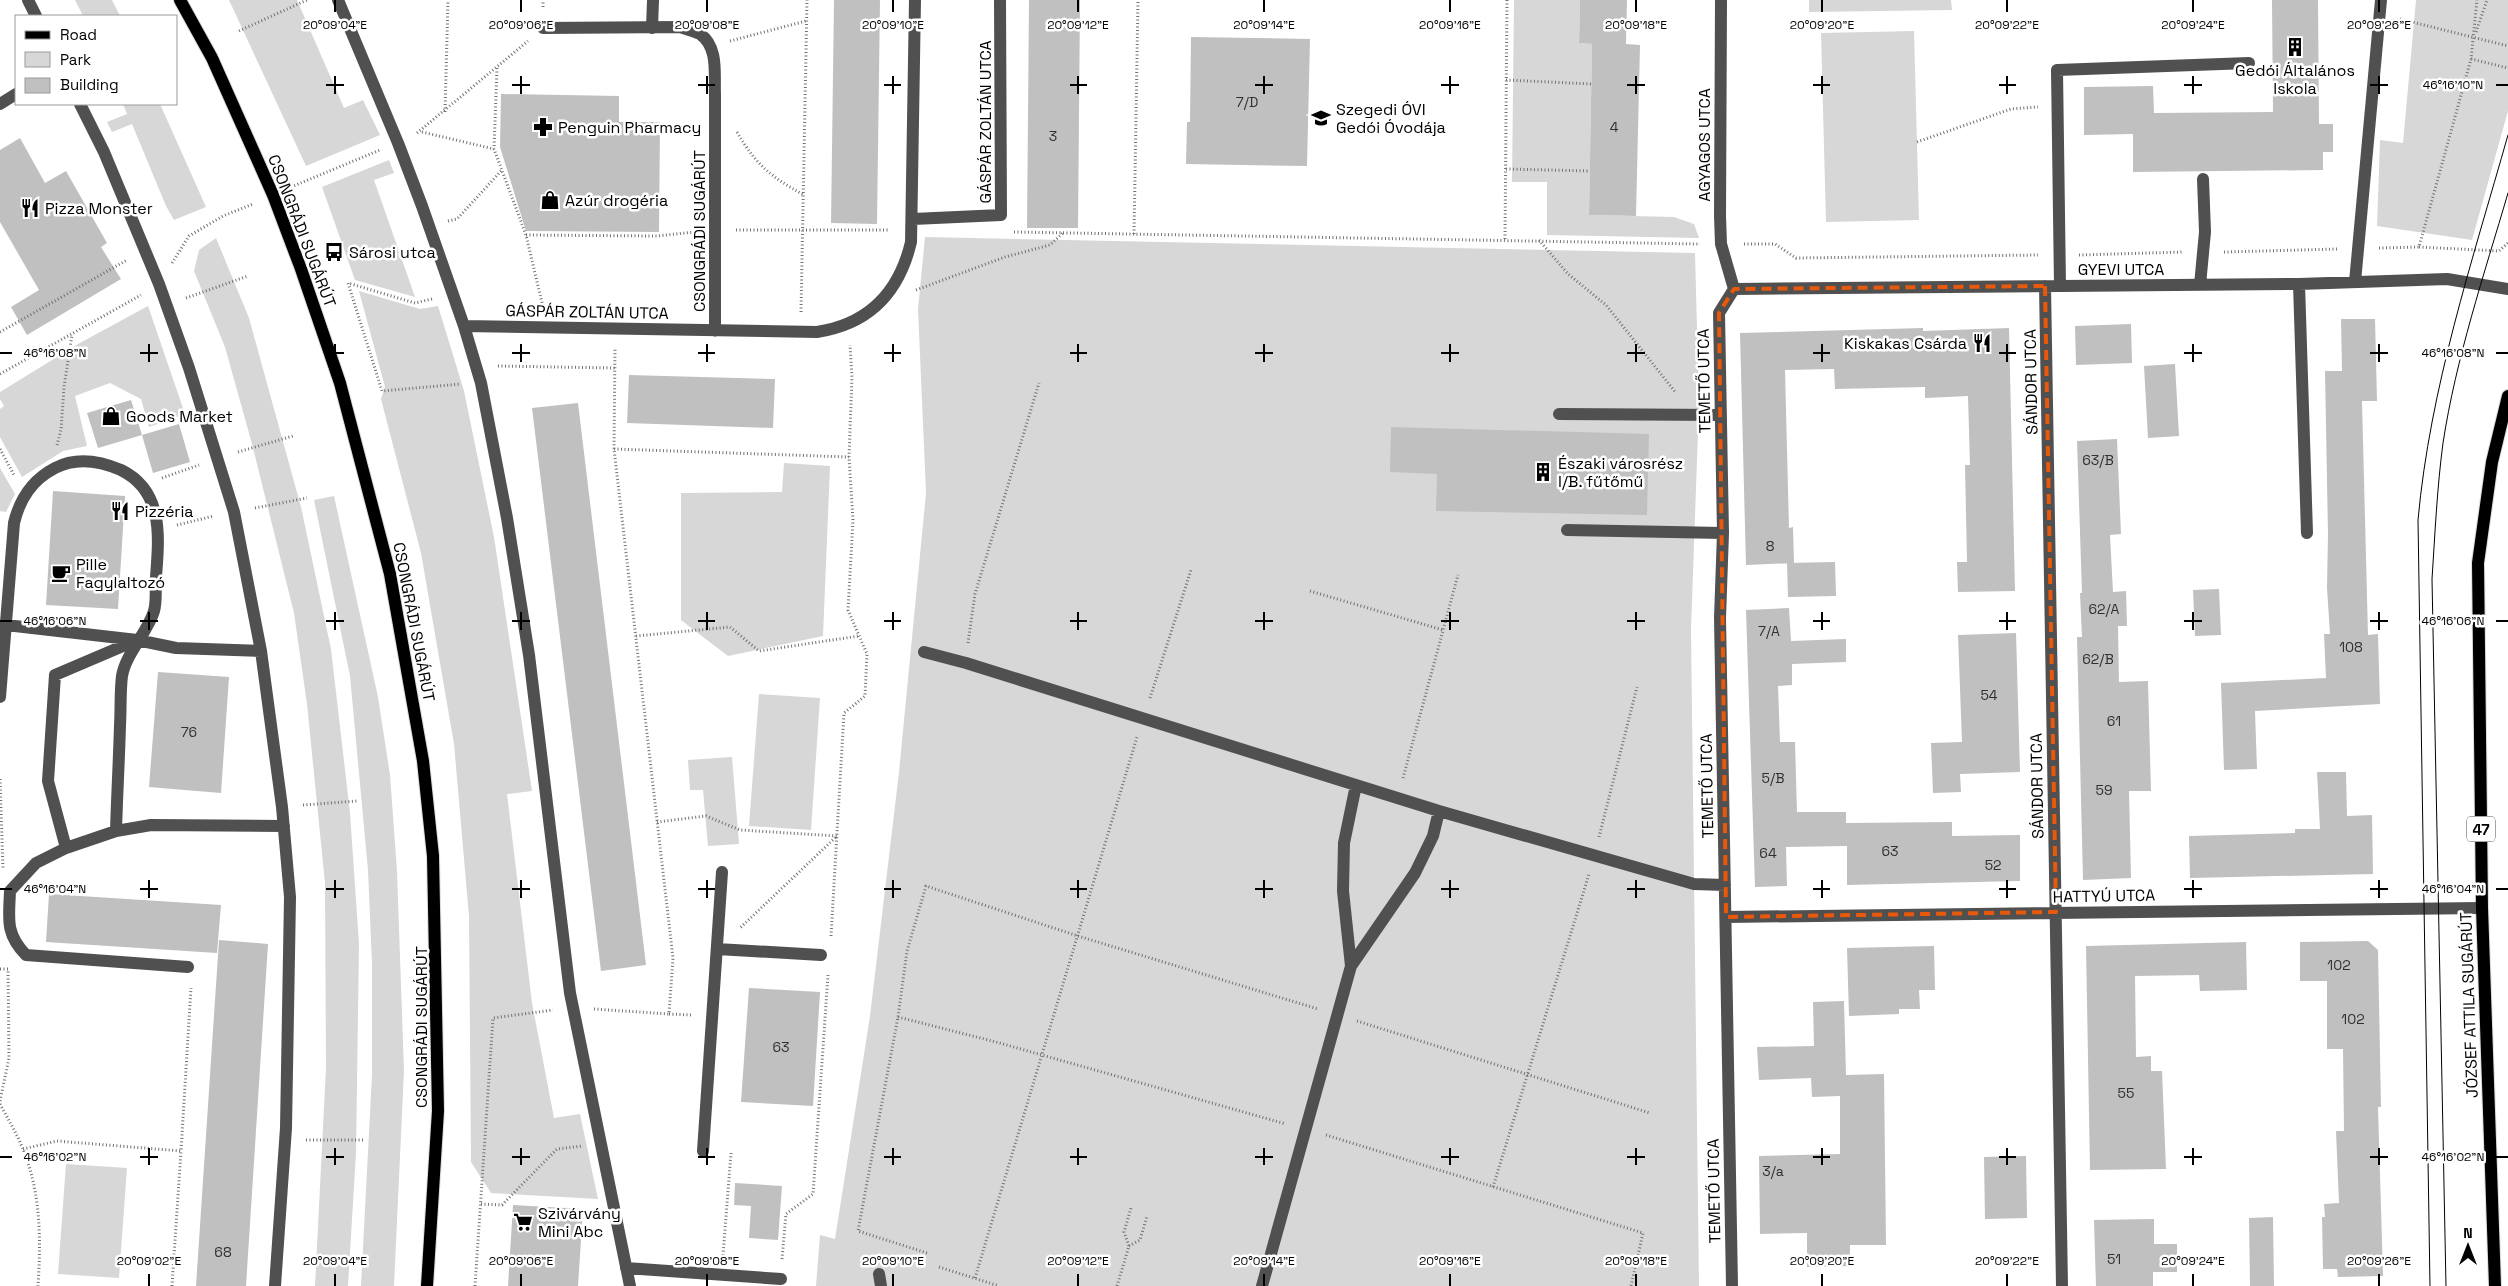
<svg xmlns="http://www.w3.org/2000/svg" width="2508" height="1286" font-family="'Space Grotesk',sans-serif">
  <rect width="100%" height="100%" fill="#fff"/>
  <path fill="#d7d7d7" d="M75,0H112L120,16H83Z
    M229,0H297L344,108L363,100L380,135L306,166Z
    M1514,0H1580L1579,43L1592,44L1589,215L1674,217L1694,224L1699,238L1547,235V182H1512Z
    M1809,0H1951L1952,10L1809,12Z
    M2416,0H2508V111L2472,240L2377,226L2380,140L2403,143Z
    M1914,31L1919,220L1826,222L1821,33Z
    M123,104H160L206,207L174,220L166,206L132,124L112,132L107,122L127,114Z
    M389,160L394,173L374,180L415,297L355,280L322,187Z
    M925,237L1695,253L1699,403L1691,630L1699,1286H816L820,1235L835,1239L870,1016L899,772L926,493L918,309Z
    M216,238L249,318L301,507L331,649L350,813L359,944L356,1153L348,1286H315L326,1067L325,883L307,704L294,613L252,444L225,347L194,271L199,250Z
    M359,291L420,309L438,306L464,391L494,537L532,791L507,794L532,1003L554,1118L580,1114L598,1199L491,1193L471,1162L469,916L454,744L421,553L381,399L385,387Z
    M148,306L185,414L149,427L141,399L110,383L75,396L87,446L63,451L22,477L0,437V409L4,406L0,399V392L78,344Z
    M784,463L830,466L823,636L728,656L681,620V493L782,492Z
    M0,468L15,494L6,512L0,511Z
    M334,496L378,697L390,775L397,871L404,1070L394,1286H361L372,1075V964L368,870L350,676L314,500Z
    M759,694L820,698L811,830L749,826Z
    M732,757L739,844L708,846L703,790H690L688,760Z
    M66,1164L127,1168L119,1278L58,1274Z"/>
  <path fill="#c0c0c0" d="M834,0H880L877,224L831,223Z
    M1029,0H1080L1078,228H1027Z
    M1580,0H1627L1626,44L1640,45L1636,216L1589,215L1592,44L1579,43Z
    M2272,0H2318L2319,124H2333V152H2323V170L2133,172V134L2084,135V87L2153,86L2154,113L2273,112Z
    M1191,37L1310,39L1307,166L1186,164L1187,122H1190Z
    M501,94L619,96V122H660L659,232L526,231L500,147Z
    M20,138L45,183L66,171L107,243L101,247L121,279L27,335L11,307L39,290L0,222V150Z
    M2341,319H2375L2377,401H2362L2368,635L2378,634L2380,704L2255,711L2257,769L2224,770L2221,683L2326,678L2324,634H2330L2327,588L2328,534L2325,371H2342Z
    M2131,324L2132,363L2076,365L2075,326Z
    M1923,328V331L2009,328L2015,591L1958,592L1957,562H1967L1965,465H1970L1968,396L1925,398V387L1835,389L1834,369L1785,370L1789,528L1793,527L1794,563L1746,565L1740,333Z
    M2175,364L2179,436L2148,438L2144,366Z
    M629,375L775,379L773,428L627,423Z
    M131,400L142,435L98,448L87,413Z
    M578,403L646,965L601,971L532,408Z
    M179,424L190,462L153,473L142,435Z
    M1391,427L1649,434L1647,515L1436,511L1437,474L1390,472Z
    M2117,439L2121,534L2110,535L2113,592L2126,591L2127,626H2118L2119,682L2148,681L2151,791H2129L2131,878L2083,880L2077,637H2082L2080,593H2082L2077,441Z
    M53,491L125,496L118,609L46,605Z
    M1835,562L1836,596L1788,597L1787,563Z
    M2219,589L2221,635L2195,636L2193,590Z
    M1789,608L1791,641L1846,639V662L1792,664V685L1778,686L1780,742H1795L1797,812H1846V823L1952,822V836L2020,835V881L1847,885V846L1786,847L1787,886L1755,887L1746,610Z
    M2016,633L2020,772L1960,774L1961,792L1933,793L1931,743L1962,742L1958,635Z
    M158,672L229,677L221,793L149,787Z
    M2317,772H2346L2347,816L2372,815L2373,874L2190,878L2189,836L2295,833V829H2320Z
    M49,894L221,905L217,953L46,942Z
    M219,940L268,944L246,1286H196Z
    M2368,941L2378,950L2381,1107H2378L2383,1276L2338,1277L2337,1269H2323L2322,1217H2325L2324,1204L2339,1203L2336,1131H2344L2343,1049H2327V981H2300V942Z
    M2246,942L2247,990L2200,991L2199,975L2135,976L2136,1057L2151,1056V1071H2162L2166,1169L2090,1170L2086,946Z
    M1934,946L1935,990H1919L1920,1009H1899V1014L1849,1016L1847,948Z
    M749,988L820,992L813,1106L741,1102Z
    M1844,1001L1846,1075L1884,1074L1886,1245H1850V1266L1807,1267V1233L1760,1234L1759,1156L1840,1154V1096L1812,1097L1811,1078L1759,1080L1757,1047L1814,1046L1813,1002Z
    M2026,1156L2027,1218L1985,1219L1984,1157Z
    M735,1183L782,1186L778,1240L749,1238L751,1206L734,1205Z
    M513,1205L583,1209L578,1286H508Z
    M2273,1217L2274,1286H2250L2249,1218Z
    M2154,1219V1244H2177V1272H2153V1286H2096L2094,1220Z"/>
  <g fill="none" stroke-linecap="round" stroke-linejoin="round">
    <g stroke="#dbdbdb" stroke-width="14">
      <path id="major" d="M180,0L212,58L273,195L301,269L340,383L390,574L423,761L433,856L438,1111L427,1286
        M2495,1286L2482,908L2478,563L2492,462L2508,396"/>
    </g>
    <path stroke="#727272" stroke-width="3" stroke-dasharray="1 2.5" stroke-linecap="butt" d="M543,7V0
      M2400,19L2508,46
      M239,31L307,0
      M2476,32L2487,0
      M730,41L806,21
      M2471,59L2508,68
      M497,68L494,149L526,235L543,307
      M1506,80L1592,84
      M445,112L448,0
      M422,132L494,149
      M737,132C756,165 771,177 804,195
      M417,133L528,41
      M1917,142L2011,109L2038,107
      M1506,169L1590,171
      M291,187L380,150
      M448,221L457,219L502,170
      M736,230H890
      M1014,232L1700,244
      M1134,234L1138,0
      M526,235L657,236L695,232
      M1505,239L1507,0
      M1539,240L1568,274L1606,305L1676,393
      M1744,244H1775L1796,258L2038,255
      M2419,247L2499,251L2508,243
      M2379,248L2419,247L2471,59L2477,0
      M2224,252L2338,249
      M2079,255L2183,252
      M172,263L189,236L223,216L253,204
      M916,290L1005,257L1050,245L1063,233
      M186,298L248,276
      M432,299L415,303L348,283L382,391L461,384
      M801,312L807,0
      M0,332L127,260
      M498,366L615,368
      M0,374L141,295
      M57,445L61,430L64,387L72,335
      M0,449L14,475
      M614,449L849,457
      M238,452L293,436
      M162,478L199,465
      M255,508L307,498
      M177,525L214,516
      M1310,591L1443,630
      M636,636L730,627L759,651L859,636
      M968,643L975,594L1039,383
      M1150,698L1191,570
      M1403,778L1458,575
      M0,779L3,868
      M303,805L357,801
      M657,822L706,816L740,830L837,836L740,928
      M1599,837L1637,687
      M831,936L844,713L865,696L867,654L848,610L853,520L849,457L852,377L850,345
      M0,969H9
      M594,1009L669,1014L673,958L614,449L615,349
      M669,1014L691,1015
      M898,1017L996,1042L1286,1124
      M1357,1021L1650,1113
      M0,1101L9,1058L8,969
      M0,1104C8,1119 17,1134 23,1149C41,1193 41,1240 38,1286
      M1326,1135L1643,1233L1631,1286
      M306,1140H364
      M23,1149L57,1141L181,1151L191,988
      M1493,1187L1589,874
      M481,1204L502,1205L557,1149L582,1146
      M1129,1246L1140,1240L1147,1216
      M927,1253L858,1231L898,1017L907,951L926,886L1078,936L1318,1009
      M723,1255L731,1153
      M782,1259L786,1214L813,1194L828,975
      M939,1267L999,1286
      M975,1278L1137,737
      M172,1286L181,1151
      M475,1286L493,1018L553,1010
      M1117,1286L1129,1246L1124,1232L1131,1208"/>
    <path stroke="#505050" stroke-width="12" d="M28,0L36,16
      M338,0L398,143L422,206L464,326L481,383L507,518L529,655L570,993L630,1286
      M1721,0L1720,216L1721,244L1734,289
      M543,28L680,27C686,29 694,31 700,34C719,47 714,75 715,95V331
      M652,28L653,0
      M0,104L16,94
      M80,104L104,152L159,284L189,368L234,512L261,651L282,807L290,897L286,1128L275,1286
      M913,219L1001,215L1000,0
      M2355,282L2381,0
      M2299,284L2307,533
      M2200,285L2205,232L2203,179
      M2045,286L2062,1286
      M2060,286L2057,70L2249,63
      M1734,289L2299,284L2447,279L2508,289
      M464,326L817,332C869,324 899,293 911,242L915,0
      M1559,414L1721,415
      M1567,530L1723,533
      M6,625L137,640L176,648L261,651
      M137,640L55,675L48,781L66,848L36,863L10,891C9,918 5,934 26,955L188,967
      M924,652L966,663L1439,811L1694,884L1725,885
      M0,697L14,523C20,498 32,480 55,468C76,457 100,461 121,470C164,491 159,537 156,577C155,588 157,601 154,611C148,632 126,653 122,676C120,692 121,709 120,725C119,761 117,796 116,831L151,825L284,826
      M66,848L116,831
      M1726,917L2482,908
      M717,949L821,955
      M1351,966L1343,891L1344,843L1356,785
      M703,1151L722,872
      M626,1268L781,1279
      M879,1274L881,1286
      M1262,1286L1351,966L1415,873L1433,836L1439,811
      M1732,1286L1720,618L1723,533L1719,313L1734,289"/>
    <use href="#major" stroke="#000" stroke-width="12"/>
    <path stroke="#000" stroke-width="1" d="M2430,1286L2418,520C2430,388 2472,262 2508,135
      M2446,1286L2432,579C2435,534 2437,488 2443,443C2456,358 2484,275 2508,193"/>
  </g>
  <path fill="none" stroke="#e8590c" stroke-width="4" stroke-dasharray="10 6" stroke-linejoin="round" d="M2045,286L2056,912L1726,917L1719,313L1734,289Z"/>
  <path fill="none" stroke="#000" stroke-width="2" d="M335,0V12M521,0V12M707,0V12M893,0V12M1078,0V12M1264,0V12M1450,0V12M1636,0V12M1822,0V12M2007,0V12M2193,0V12M2379,0V12M335,76V94M521,76V94M707,76V94M893,76V94M1078,76V94M1264,76V94M1450,76V94M1636,76V94M1822,76V94M2007,76V94M2193,76V94M2379,76V94M326,85H344M512,85H530M698,85H715M884,85H901M1070,85H1087M1255,85H1273M1441,85H1459M1627,85H1645M1813,85H1830M1999,85H2016M2184,85H2202M2370,85H2388M2496,85H2508M149,344V362M335,344V362M521,344V362M707,344V362M893,344V362M1078,344V362M1264,344V362M1450,344V362M1636,344V362M1822,344V362M2007,344V362M2193,344V362M2379,344V362M0,353H12M140,353H158M326,353H344M512,353H530M698,353H715M884,353H901M1070,353H1087M1255,353H1273M1441,353H1459M1627,353H1645M1813,353H1830M1999,353H2016M2184,353H2202M2370,353H2388M2496,353H2508M149,612V630M335,612V630M521,612V630M707,612V630M893,612V630M1078,612V630M1264,612V630M1450,612V630M1636,612V630M1822,612V630M2007,612V630M2193,612V630M2379,612V630M0,621H12M140,621H158M326,621H344M512,621H530M698,621H715M884,621H901M1070,621H1087M1255,621H1273M1441,621H1459M1627,621H1645M1813,621H1830M1999,621H2016M2184,621H2202M2370,621H2388M2496,621H2508M149,880V898M335,880V898M521,880V898M707,880V898M893,880V898M1078,880V898M1264,880V898M1450,880V898M1636,880V898M1822,880V898M2007,880V898M2193,880V898M2379,880V898M0,889H12M140,889H158M326,889H344M512,889H530M698,889H715M884,889H901M1070,889H1087M1255,889H1273M1441,889H1459M1627,889H1645M1813,889H1830M1999,889H2016M2184,889H2202M2370,889H2388M2496,889H2508M149,1148V1165M335,1148V1165M521,1148V1165M707,1148V1165M893,1148V1165M1078,1148V1165M1264,1148V1165M1450,1148V1165M1636,1148V1165M1822,1148V1165M2007,1148V1165M2193,1148V1165M2379,1148V1165M0,1157H12M140,1157H158M326,1157H344M512,1157H530M698,1157H715M884,1157H901M1070,1157H1087M1255,1157H1273M1441,1157H1459M1627,1157H1645M1813,1157H1830M1999,1157H2016M2184,1157H2202M2370,1157H2388M2496,1157H2508M149,1274V1286M335,1274V1286M521,1274V1286M707,1274V1286M893,1274V1286M1078,1274V1286M1264,1274V1286M1450,1274V1286M1636,1274V1286M1822,1274V1286M2007,1274V1286M2193,1274V1286M2379,1274V1286"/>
  <defs>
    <g id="building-bare" transform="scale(1.5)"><path d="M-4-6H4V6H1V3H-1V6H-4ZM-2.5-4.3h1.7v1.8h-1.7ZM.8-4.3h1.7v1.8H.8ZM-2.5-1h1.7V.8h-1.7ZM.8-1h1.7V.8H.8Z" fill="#000" stroke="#fff" stroke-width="2.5" paint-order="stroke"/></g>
    <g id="school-bare" transform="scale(1.5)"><path d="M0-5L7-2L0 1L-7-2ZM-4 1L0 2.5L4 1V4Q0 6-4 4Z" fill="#000" stroke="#fff" stroke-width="2.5" paint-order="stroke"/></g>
    <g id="pharmacy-bare" transform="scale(1.5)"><path d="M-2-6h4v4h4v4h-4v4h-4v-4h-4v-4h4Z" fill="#000" stroke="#fff" stroke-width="2.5" paint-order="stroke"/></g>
    <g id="shop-bare" transform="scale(1.5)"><path d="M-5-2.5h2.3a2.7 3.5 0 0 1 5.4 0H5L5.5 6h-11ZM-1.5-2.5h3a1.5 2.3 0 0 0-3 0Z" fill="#000" stroke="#fff" stroke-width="2.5" paint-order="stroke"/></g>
    <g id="restaurant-bare" transform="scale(1.5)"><path d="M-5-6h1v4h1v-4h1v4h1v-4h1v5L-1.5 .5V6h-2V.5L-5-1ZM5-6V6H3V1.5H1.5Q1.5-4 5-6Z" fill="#000" stroke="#fff" stroke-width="2.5" paint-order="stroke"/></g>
    <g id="bus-bare" transform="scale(1.5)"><path d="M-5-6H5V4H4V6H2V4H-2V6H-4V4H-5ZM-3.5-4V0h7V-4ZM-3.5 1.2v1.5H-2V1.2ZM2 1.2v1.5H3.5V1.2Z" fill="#000" stroke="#fff" stroke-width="2.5" paint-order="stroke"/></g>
    <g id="cafe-bare" transform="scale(1.5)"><path d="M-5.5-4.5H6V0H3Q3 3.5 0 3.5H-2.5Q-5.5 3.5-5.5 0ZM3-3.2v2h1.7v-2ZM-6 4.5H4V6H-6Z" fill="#000" stroke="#fff" stroke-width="2.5" paint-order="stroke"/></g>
    <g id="supermarket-bare" transform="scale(1.5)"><path d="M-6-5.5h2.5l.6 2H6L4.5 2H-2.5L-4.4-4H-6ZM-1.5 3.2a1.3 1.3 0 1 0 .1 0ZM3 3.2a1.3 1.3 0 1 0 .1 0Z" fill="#000" stroke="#fff" stroke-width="2.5" paint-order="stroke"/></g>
  </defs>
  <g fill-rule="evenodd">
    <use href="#building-bare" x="2295" y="47"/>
    <use href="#school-bare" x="1321" y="118"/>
    <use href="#pharmacy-bare" x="543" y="127"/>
    <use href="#shop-bare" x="550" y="200"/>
    <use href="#restaurant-bare" x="30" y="208"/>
    <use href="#bus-bare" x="334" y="252"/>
    <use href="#restaurant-bare" x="1982" y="343"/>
    <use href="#shop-bare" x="111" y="416"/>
    <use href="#building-bare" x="1543" y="472"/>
    <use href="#restaurant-bare" x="120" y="511"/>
    <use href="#cafe-bare" x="61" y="573"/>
    <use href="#supermarket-bare" x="523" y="1222"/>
  </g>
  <g text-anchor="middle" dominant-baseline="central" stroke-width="5" stroke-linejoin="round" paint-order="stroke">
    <g font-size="14" fill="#303030">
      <text x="1247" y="102">7/D</text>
      <text x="1614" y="127">4</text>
      <text x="1053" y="136">3</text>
      <text x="2098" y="460">63/B</text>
      <text x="1770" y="546">8</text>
      <text x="2104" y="609">62/A</text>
      <text x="1769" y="631">7/A</text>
      <text x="2351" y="647">108</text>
      <text x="2098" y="659">62/B</text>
      <text x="1989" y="695">54</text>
      <text x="2114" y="721">61</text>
      <text x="189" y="732">76</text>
      <text x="1773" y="778">5/B</text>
      <text x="2104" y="790">59</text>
      <text x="1890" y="851">63</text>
      <text x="1768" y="853">64</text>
      <text x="1993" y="865">52</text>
      <text x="2339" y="965">102</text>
      <text x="2353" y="1019">102</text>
      <text x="781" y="1047">63</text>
      <text x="2126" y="1093">55</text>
      <text x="1773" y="1171">3/a</text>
      <text x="223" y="1252">68</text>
      <text x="2114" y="1259">51</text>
    </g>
    <rect fill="#fff" stroke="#4c4c4c" stroke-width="1" x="2467" y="816.5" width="28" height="25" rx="4"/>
    <g font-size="15" font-weight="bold" fill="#000">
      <text x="2481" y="829">47</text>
    </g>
    <g font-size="16" fill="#000" stroke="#fff" text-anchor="start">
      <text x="2295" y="70" text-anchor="middle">Gedói Általános<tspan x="2295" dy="18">Iskola</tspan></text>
      <text x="1336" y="109">Szegedi ÓVI<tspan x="1336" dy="18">Gedói Óvodája</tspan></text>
      <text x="558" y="127">Penguin Pharmacy</text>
      <text x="565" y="200">Azúr drogéria</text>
      <text x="45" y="208">Pizza Monster</text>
      <text x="349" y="252">Sárosi utca</text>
      <text x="1967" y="343" text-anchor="end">Kiskakas Csárda</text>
      <text x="126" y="416">Goods Market</text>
      <text x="1558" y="463">Északi városrész<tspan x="1558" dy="18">I/B. fűtőmű</tspan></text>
      <text x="135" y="511">Pizzéria</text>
      <text x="76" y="564">Pille<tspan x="76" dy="18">Fagylaltozó</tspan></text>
      <text x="538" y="1213">Szivárvány<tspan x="538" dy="18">Mini Abc</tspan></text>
    </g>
    <g font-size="16" fill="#000" stroke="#fff">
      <text transform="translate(985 122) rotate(-90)">GÁSPÁR ZOLTÁN UTCA</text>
      <text transform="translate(1704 145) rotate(-90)">AGYAGOS UTCA</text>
      <text transform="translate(302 231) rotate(69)">CSONGRÁDI SUGÁRÚT</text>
      <text transform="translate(699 231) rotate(-90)">CSONGRÁDI SUGÁRÚT</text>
      <text x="2121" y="269">GYEVI UTCA</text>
      <text transform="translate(587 312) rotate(1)">GÁSPÁR ZOLTÁN UTCA</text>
      <text transform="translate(1704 381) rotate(-91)">TEMETŐ UTCA</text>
      <text transform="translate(2031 382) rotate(-91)">SÁNDOR UTCA</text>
      <text transform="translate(414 622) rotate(79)">CSONGRÁDI SUGÁRÚT</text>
      <text transform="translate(1707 786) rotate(-91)">TEMETŐ UTCA</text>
      <text transform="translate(2037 786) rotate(-91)">SÁNDOR UTCA</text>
      <text transform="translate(2104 896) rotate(-1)">HATTYÚ UTCA</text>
      <text transform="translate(2469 1005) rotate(-92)">JÓZSEF ATTILA SUGÁRÚT</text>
      <text transform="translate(421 1027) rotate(-90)">CSONGRÁDI SUGÁRÚT</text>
      <text transform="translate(1714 1191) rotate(-91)">TEMETŐ UTCA</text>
    </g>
  </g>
  <g font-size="12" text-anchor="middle" fill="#000" stroke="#fff" stroke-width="5" stroke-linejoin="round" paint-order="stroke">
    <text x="335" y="29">20°09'04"E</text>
    <text x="521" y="29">20°09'06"E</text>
    <text x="707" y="29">20°09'08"E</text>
    <text x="893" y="29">20°09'10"E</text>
    <text x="1078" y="29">20°09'12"E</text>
    <text x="1264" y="29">20°09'14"E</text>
    <text x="1450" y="29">20°09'16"E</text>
    <text x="1636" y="29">20°09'18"E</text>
    <text x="1822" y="29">20°09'20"E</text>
    <text x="2007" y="29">20°09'22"E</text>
    <text x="2193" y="29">20°09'24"E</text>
    <text x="2379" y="29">20°09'26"E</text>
    <text x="2453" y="89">46°16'10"N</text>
    <text x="55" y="357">46°16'08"N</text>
    <text x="2453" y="357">46°16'08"N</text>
    <text x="55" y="625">46°16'06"N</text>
    <text x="2453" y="625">46°16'06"N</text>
    <text x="55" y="893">46°16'04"N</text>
    <text x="2453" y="893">46°16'04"N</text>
    <text x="55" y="1161">46°16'02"N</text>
    <text x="2453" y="1161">46°16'02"N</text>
    <text x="149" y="1265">20°09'02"E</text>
    <text x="335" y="1265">20°09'04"E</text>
    <text x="521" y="1265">20°09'06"E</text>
    <text x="707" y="1265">20°09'08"E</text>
    <text x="893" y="1265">20°09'10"E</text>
    <text x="1078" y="1265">20°09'12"E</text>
    <text x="1264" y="1265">20°09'14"E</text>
    <text x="1450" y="1265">20°09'16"E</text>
    <text x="1636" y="1265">20°09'18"E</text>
    <text x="1822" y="1265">20°09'20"E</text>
    <text x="2007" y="1265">20°09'22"E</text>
    <text x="2193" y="1265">20°09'24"E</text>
    <text x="2379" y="1265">20°09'26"E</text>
  </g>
  <rect x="15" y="15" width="162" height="90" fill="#ffffff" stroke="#999999"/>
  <rect x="25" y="31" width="25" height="8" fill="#000000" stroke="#999999"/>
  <text x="60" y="40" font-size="15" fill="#000000">Road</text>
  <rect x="25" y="52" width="25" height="15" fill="#d7d7d7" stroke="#999999"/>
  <text x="60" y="65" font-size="15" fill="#000000">Park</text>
  <rect x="25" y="78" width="25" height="15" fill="#c0c0c0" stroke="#999999"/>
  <text x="60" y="90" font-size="15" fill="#000000">Building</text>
  <g transform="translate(2468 1246)" stroke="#ffffff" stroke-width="4" paint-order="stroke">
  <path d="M0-4L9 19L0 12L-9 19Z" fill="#000000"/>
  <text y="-8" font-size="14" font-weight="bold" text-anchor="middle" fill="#000000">N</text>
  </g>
</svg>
